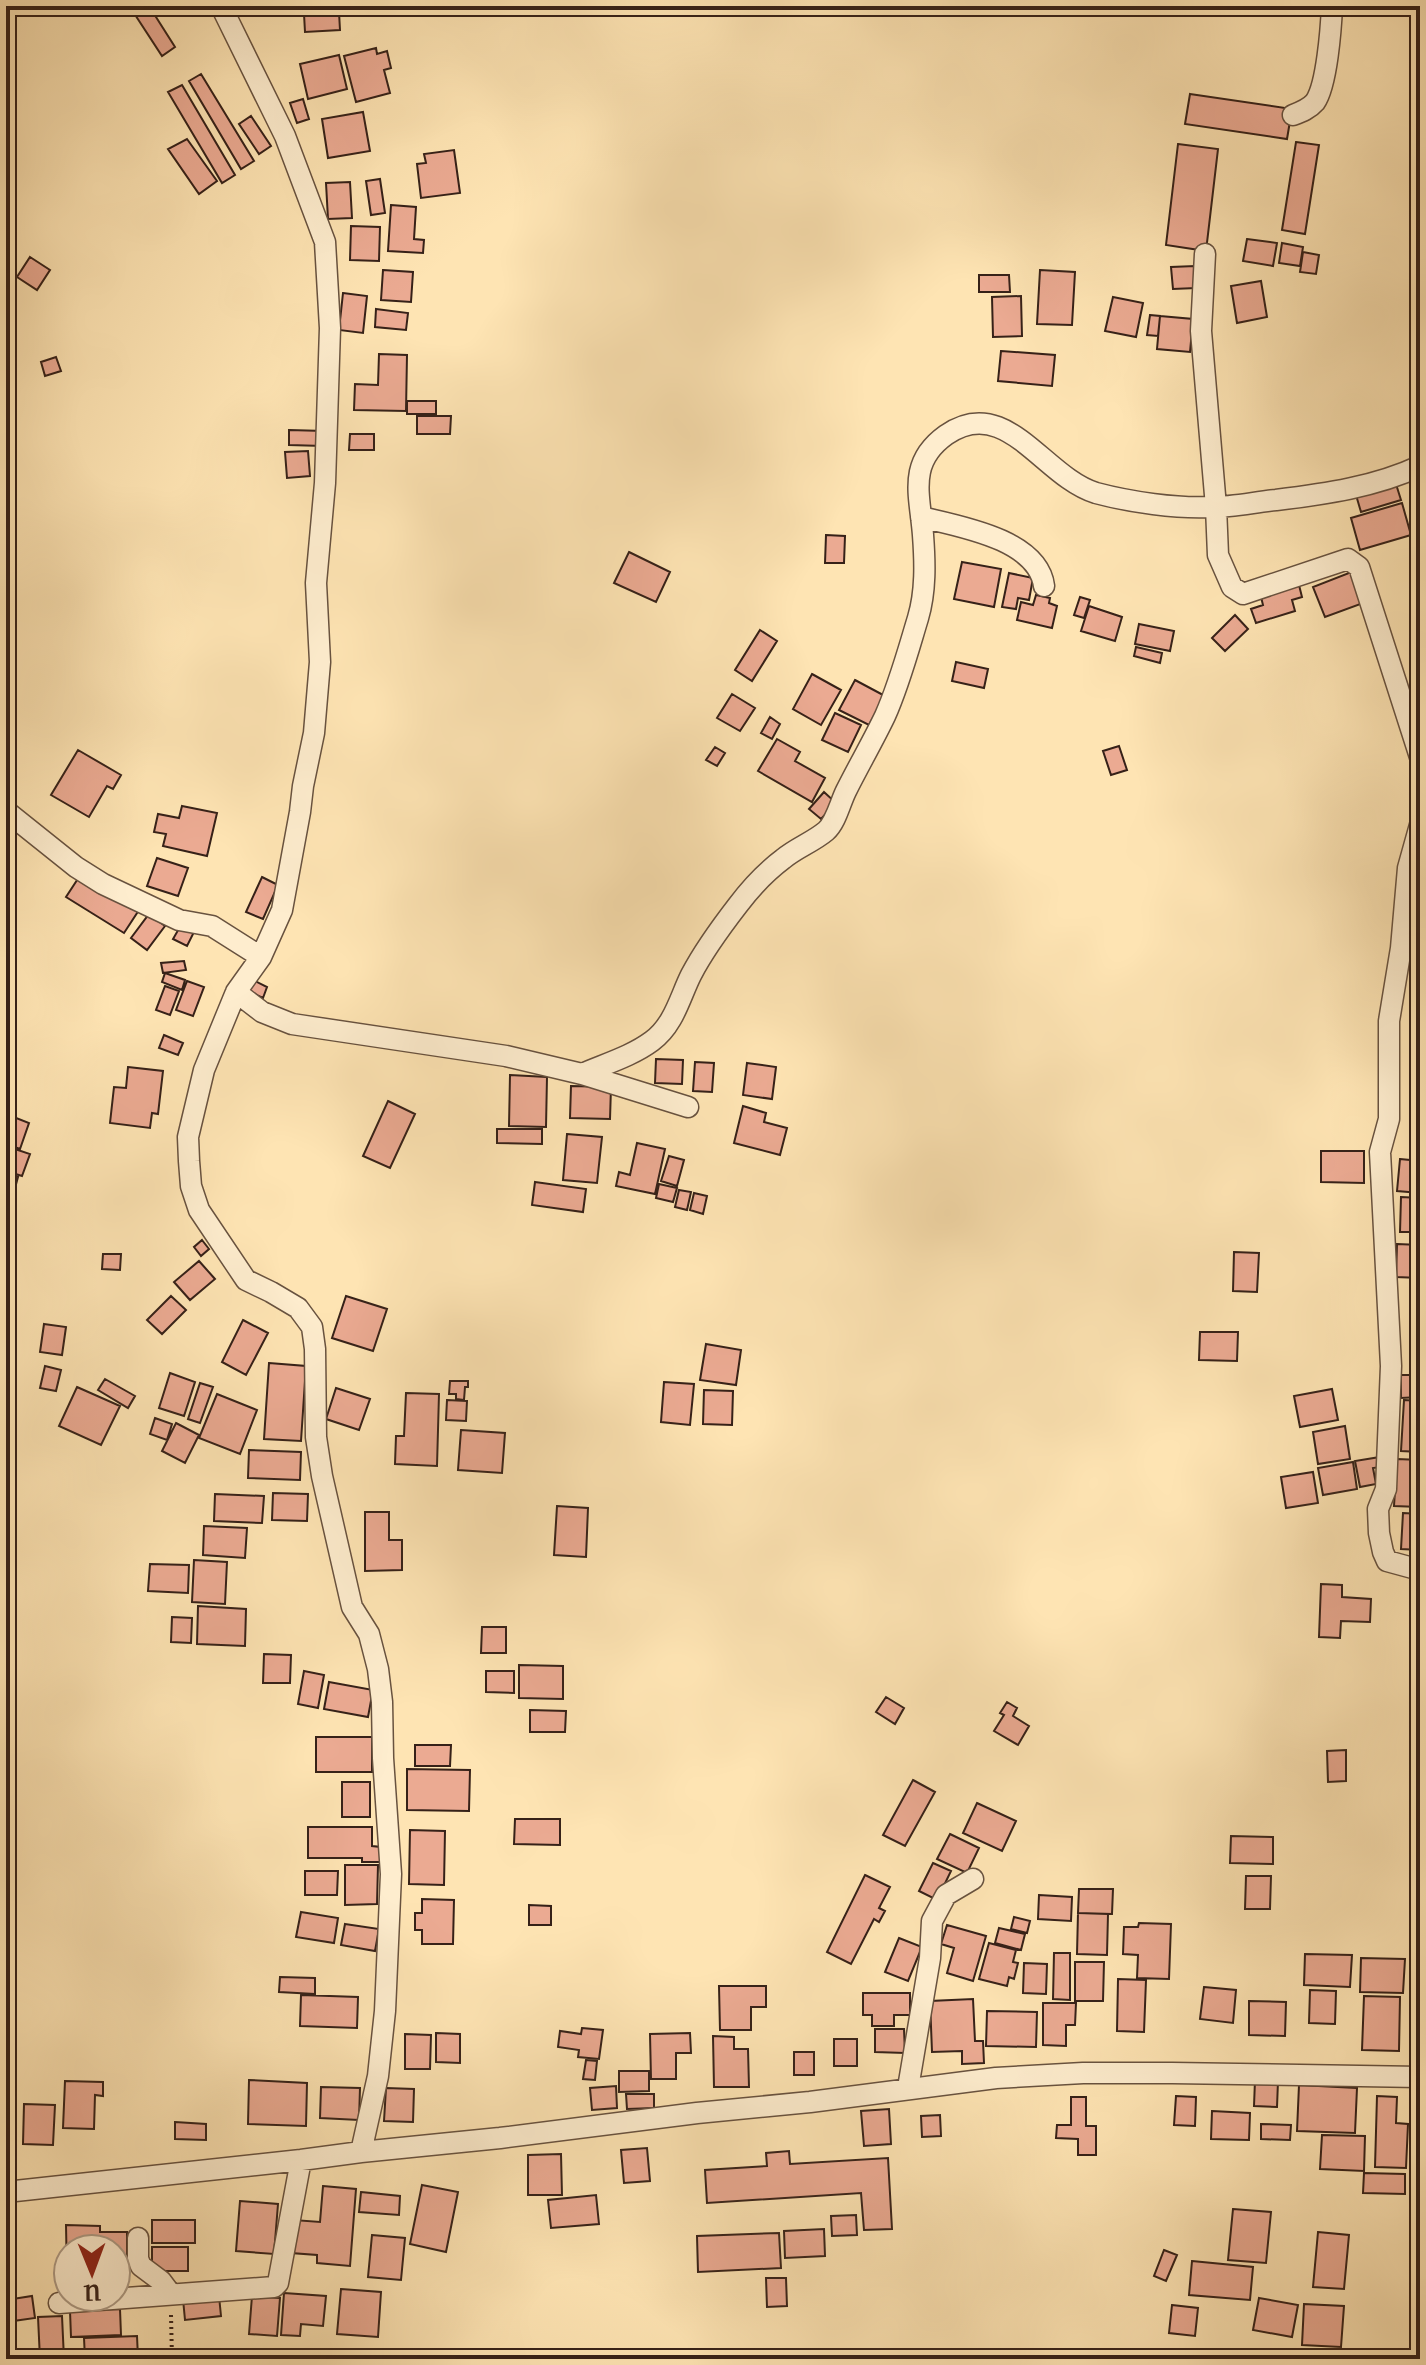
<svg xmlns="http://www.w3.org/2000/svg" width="1426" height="2365" font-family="'IM FELL French Canon',serif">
  <rect width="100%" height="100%" fill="#fee4b3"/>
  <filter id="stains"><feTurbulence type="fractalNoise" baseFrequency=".0025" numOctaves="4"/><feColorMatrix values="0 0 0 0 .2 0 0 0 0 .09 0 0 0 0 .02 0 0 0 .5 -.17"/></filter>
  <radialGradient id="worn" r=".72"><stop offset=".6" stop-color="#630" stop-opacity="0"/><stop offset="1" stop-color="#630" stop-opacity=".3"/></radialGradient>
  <path fill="#ebaa92" stroke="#362118" stroke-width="2" d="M135,6H149L175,47L162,56L130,7Z
    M302,6H323L324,12L302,13Z
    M339,12L340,30L305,32L304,14Z
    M376,48L377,54L387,51L391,68L384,70L390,93L356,102L344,56Z
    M339,55L347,89L308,99L300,64Z
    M201,74L254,161L241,169L189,81Z
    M182,85L235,175L222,183L168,92Z
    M1190,94L1292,109L1287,139L1185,124Z
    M303,99L309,119L297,123L290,103Z
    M363,112L370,151L328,158L322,119Z
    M251,116L271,146L259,154L239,124Z
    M187,139L217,181L199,194L168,149Z
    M1296,142L1319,145L1305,234L1282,230Z
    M1178,144L1218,149L1206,251L1166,245Z
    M454,150L460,193L421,198L417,164L426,163L424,154Z
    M380,179L385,213L371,215L366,181Z
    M350,182L352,218L328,219L326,183Z
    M391,205L416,207L414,239L424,240L423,253L388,251Z
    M351,226L380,227L379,261L350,260Z
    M1247,239L1277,243L1273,266L1243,261Z
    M1282,243L1303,247L1300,266L1279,263Z
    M1303,252L1319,255L1316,274L1300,272Z
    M30,257L50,270L37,290L17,277Z
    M1195,266L1196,288L1173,289L1171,267Z
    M383,270L413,272L411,302L381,300Z
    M1040,270L1075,272L1072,325L1037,324Z
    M979,275H1009L1010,292H979Z
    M1261,281L1267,317L1237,323L1231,286Z
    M343,293L367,296L363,333L339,330Z
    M1021,296L1022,336L993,337L992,297Z
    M1113,297L1143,303L1136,337L1105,331Z
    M376,309L408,313L406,330L375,327Z
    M1150,315L1160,316L1158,336L1147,335Z
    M1160,316L1193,319L1190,352L1157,349Z
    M1001,351L1055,355L1052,386L998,381Z
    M379,354L407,355L406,411L354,410L355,384L378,385Z
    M56,357L61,371L45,376L41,362Z
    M407,401H436V414H407Z
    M417,416H451L450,434H417Z
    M289,430L324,431L323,446L289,445Z
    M350,434H374V450H349Z
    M308,451L310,476L287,478L285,452Z
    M1396,484L1401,500L1361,512L1356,495Z
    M1402,503L1411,535L1360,550L1351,518Z
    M826,535L845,536L844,563H825Z
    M629,552L670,572L656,602L614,583Z
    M962,562L1001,569L994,607L954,599Z
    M1354,571L1366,602L1325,617L1313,587Z
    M1009,573L1033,578L1029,600L1018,598L1016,609L1002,607Z
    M1299,585L1302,597L1292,600L1295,611L1256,623L1251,609L1263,605L1261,597Z
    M1036,595L1050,598L1049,603L1057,606L1052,628L1017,620L1021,602L1033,605Z
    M1080,597L1090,600L1084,618L1074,615Z
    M1089,606L1122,617L1115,641L1081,631Z
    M1235,615L1248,629L1225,651L1212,638Z
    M1139,624L1174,631L1170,651L1135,644Z
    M760,630L777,641L752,681L735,670Z
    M1136,647L1162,653L1160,663L1134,656Z
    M956,662L988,669L984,688L952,681Z
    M812,674L841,690L821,725L793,709Z
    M855,680L885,696L869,725L839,710Z
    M732,694L755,708L740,731L717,718Z
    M835,713L861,725L848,752L822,740Z
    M770,717L780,724L772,739L761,733Z
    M777,739L800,752L795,761L825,778L812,802L758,771Z
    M1119,746L1127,770L1111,775L1103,751Z
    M715,747L725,753L717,766L706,760Z
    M78,750L121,775L113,789L107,786L89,817L51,795Z
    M824,792L836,803L821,819L809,809Z
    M182,806L217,813L207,856L163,846L166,834L154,832L158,814L179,818Z
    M157,858L188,868L178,896L147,886Z
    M81,874L139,910L124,933L66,897Z
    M262,877L278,885L263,919L246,912Z
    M149,914L165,926L147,950L131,938Z
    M181,925L194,932L187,946L173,939Z
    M184,961L186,970L163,973L161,963Z
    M165,973L185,980L182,990L162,982Z
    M253,980L267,987L263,998L248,991Z
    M187,981L204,987L193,1016L176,1010Z
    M165,986L179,991L170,1015L156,1010Z
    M164,1035L183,1043L178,1055L159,1048Z
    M656,1059L683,1060L682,1084L655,1083Z
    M695,1062L714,1063L712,1092L693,1091Z
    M747,1063L776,1067L772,1099L743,1095Z
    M128,1067L163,1071L158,1114L152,1113L150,1128L110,1123L114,1087L126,1088Z
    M510,1075L547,1077L546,1127L509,1126Z
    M571,1086L611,1087L610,1119L570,1118Z
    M388,1101L415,1114L390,1168L363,1156Z
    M743,1106L766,1113L764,1122L787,1128L780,1155L734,1143Z
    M6,1114L29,1123L20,1149L6,1144Z
    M497,1129H542V1144L497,1143Z
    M567,1134L602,1137L597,1183L563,1180Z
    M637,1143L665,1149L655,1194L616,1186L619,1172L630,1175Z
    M6,1146L30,1154L22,1176L6,1171Z
    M1321,1151H1364V1183L1321,1182Z
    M669,1156L684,1160L677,1186L661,1181Z
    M1400,1159L1420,1161V1193L1397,1191Z
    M6,1174L18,1177L12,1199L6,1198Z
    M535,1182L586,1189L583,1212L532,1205Z
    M659,1184L677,1188L673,1202L656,1198Z
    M679,1190L691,1192L687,1210L675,1207Z
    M694,1193L707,1196L703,1214L690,1210Z
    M1401,1197L1420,1198V1232H1400Z
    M202,1240L209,1249L201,1256L194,1247Z
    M1397,1244L1420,1245V1278L1396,1277Z
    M1234,1252L1259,1253L1257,1292L1233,1291Z
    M103,1254H121L120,1270L102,1269Z
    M199,1261L215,1279L190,1300L174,1282Z
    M171,1296L186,1310L162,1334L147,1320Z
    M346,1296L387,1309L373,1351L332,1338Z
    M1414,1312H1420V1333H1414Z
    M243,1320L268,1333L246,1375L222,1362Z
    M44,1324L66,1327L62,1355L40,1352Z
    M1200,1332H1238L1237,1361L1199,1360Z
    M706,1344L741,1350L736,1385L700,1380Z
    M269,1363L306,1366L301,1441L264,1439Z
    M45,1366L61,1370L56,1391L40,1388Z
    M170,1373L195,1382L184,1416L159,1408Z
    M1401,1375H1420V1397L1401,1398Z
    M105,1379L135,1396L128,1408L98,1390Z
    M450,1381H468V1387H465L464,1400L456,1399V1394H449Z
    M664,1382L694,1384L690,1425L661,1422Z
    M200,1383L213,1387L200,1423L188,1419Z
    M77,1387L120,1406L101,1445L59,1426Z
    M336,1388L370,1399L359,1430L326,1419Z
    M1332,1389L1338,1420L1300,1427L1294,1396Z
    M704,1390L733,1391L732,1425L703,1424Z
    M406,1393L439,1394L437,1466L395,1464L396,1436H404Z
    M217,1394L257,1410L240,1454L199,1438Z
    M447,1400L467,1401L466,1421L446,1420Z
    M1404,1400L1420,1401V1452L1401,1451Z
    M155,1418L172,1424L167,1440L150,1434Z
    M176,1423L199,1435L185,1463L162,1451Z
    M1345,1426L1350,1459L1318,1464L1313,1432Z
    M461,1430L505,1433L502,1473L458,1470Z
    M249,1450L301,1452L300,1480L248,1478Z
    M1380,1457L1381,1467L1373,1468L1376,1484L1360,1487L1355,1461Z
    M1397,1459L1420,1460V1507L1394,1506Z
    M1353,1462L1357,1489L1323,1495L1318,1468Z
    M1313,1472L1318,1503L1286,1508L1281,1477Z
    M273,1493L308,1494L307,1521L272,1520Z
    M215,1494L264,1496L262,1523L214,1521Z
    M557,1506L588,1508L586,1557L554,1555Z
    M365,1512H389V1540H402V1570L365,1571Z
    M1403,1513L1420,1514V1550L1401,1549Z
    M204,1526L247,1528L245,1558L203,1555Z
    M194,1560L227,1562L225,1604L192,1602Z
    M150,1564L189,1565L188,1593L148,1591Z
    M1321,1584L1342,1585V1597L1371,1599L1370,1622L1341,1621L1340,1638L1319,1637Z
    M198,1606L246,1609L245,1646L197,1644Z
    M172,1617L192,1618L191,1643L171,1642Z
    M482,1627H506V1653H481Z
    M264,1654L291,1655L290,1683H263Z
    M519,1665L563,1666V1699L519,1698Z
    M304,1671L324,1675L318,1708L298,1704Z
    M486,1671H514V1693L486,1692Z
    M329,1682L373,1690L368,1717L324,1709Z
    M886,1697L904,1708L895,1724L876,1712Z
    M1007,1702L1017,1708L1013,1716L1029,1726L1018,1745L994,1731L1004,1715L1000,1713Z
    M530,1710L566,1711L565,1732H530Z
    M316,1737H372V1772H316Z
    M415,1745H451L450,1766H415Z
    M1346,1750V1781L1328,1782L1327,1751Z
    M407,1769L470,1770L469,1811L407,1810Z
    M913,1780L935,1792L905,1846L883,1835Z
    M342,1782H370V1817H342Z
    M977,1803L1016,1821L1002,1851L963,1833Z
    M515,1819H560V1845L514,1844Z
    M308,1827H372V1846L381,1847V1862H362V1858H308Z
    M410,1830L445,1831L444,1885L409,1884Z
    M950,1834L979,1848L967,1873L937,1859Z
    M1231,1836L1273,1837V1864L1230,1863Z
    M933,1863L951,1871L937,1900L919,1891Z
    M345,1865H378L377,1904L345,1905Z
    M305,1871H338L337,1895H305Z
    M865,1875L890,1887L879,1908L885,1911L879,1922L874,1919L851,1964L827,1952Z
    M1246,1876H1271L1270,1909H1245Z
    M1079,1889H1113L1112,1914L1078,1913Z
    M1039,1895L1072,1897L1071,1921L1038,1919Z
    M422,1899L454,1900L453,1944H422V1930H415V1913H422Z
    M529,1905L551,1906V1925H529Z
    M301,1912L338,1918L334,1943L296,1937Z
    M1078,1913L1108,1914L1107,1955L1077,1954Z
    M1014,1917L1030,1921L1027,1933L1011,1929Z
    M1139,1923L1171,1924L1169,1979L1137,1978L1138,1955L1123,1954L1124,1927H1138Z
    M345,1924L379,1929L375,1951L341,1945Z
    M947,1925L986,1936L973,1981L947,1973L954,1948L941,1944Z
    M999,1928L1025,1934L1021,1950L995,1943Z
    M1414,1928H1420V1950H1414Z
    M899,1938L922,1947L908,1981L885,1972Z
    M989,1943L1016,1950L1013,1962L1018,1963L1014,1979L1009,1977L1007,1986L979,1979Z
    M1054,1953H1070V2000L1053,1999Z
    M1305,1954L1352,1955L1350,1987L1304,1985Z
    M1361,1958L1405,1959L1403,1993L1360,1992Z
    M1075,1962H1104L1103,2001H1075Z
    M1024,1963L1047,1964L1046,1994L1023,1993Z
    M280,1977L315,1978V1994L279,1992Z
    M1118,1979L1146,1980L1144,2032L1117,2031Z
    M719,1986H766V2007H751V2030H720Z
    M1204,1987L1236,1990L1233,2023L1200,2019Z
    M1310,1990L1336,1991L1335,2024L1309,2023Z
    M863,1993H910V2015H894V2026H872V2015H863Z
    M301,1995L358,1997L357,2028L300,2026Z
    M1364,1996L1400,1997L1399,2051L1362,2050Z
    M973,1999L975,2041H983L984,2063L962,2064V2051L932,2052L930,2001Z
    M1249,2001L1286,2002L1285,2036L1249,2035Z
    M1043,2003H1076L1075,2025H1066V2046L1043,2045Z
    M987,2011L1037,2012L1036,2047L986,2046Z
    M582,2028L603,2030L599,2059L578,2057L579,2050L558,2047L560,2031L581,2034Z
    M875,2029H904L905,2053L875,2052Z
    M436,2033L460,2034V2063L436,2062Z
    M690,2033L691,2053H676V2079H651L650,2034Z
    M405,2034L431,2035L430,2069H405Z
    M713,2036L734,2037V2049H748L749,2087H714Z
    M834,2039H857V2066H834Z
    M794,2052H814V2075H794Z
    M586,2060L597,2061L595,2080L583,2079Z
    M619,2071H649V2091L619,2092Z
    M249,2080L307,2083L306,2126L248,2124Z
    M1255,2080L1278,2081L1277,2107L1254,2106Z
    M65,2081L103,2082V2096L95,2095L94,2129L63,2128Z
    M1299,2085L1357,2088L1355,2133L1297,2131Z
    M616,2086L617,2108L592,2110L590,2088Z
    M321,2087L360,2088L359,2120L320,2118Z
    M386,2088L414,2089L413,2122L384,2121Z
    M626,2094H654V2108L627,2109Z
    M1176,2096L1196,2097L1195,2126L1174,2125Z
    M1377,2096L1397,2097L1396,2123L1408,2124L1406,2168L1375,2167Z
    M1071,2097H1086V2126H1096V2155H1078V2139L1056,2138L1057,2125H1071Z
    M24,2104L55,2105L53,2145L23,2144Z
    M889,2109L891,2144L864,2146L861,2111Z
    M1212,2111L1250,2113L1249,2140L1211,2139Z
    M940,2115L941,2136L922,2137L921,2116Z
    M175,2122L206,2124V2140L175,2139Z
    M1261,2124L1291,2125L1290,2140L1261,2139Z
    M1412,2126L1420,2127V2174H1410Z
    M1322,2135L1365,2136L1364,2171L1320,2169Z
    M647,2148L650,2181L624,2183L621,2150Z
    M789,2151L790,2164L888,2158L892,2229L864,2230L861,2193L707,2203L705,2170L767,2166L766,2153Z
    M561,2154L562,2195H528V2155Z
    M1364,2173L1405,2174V2194L1363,2193Z
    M422,2185L458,2192L446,2252L410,2244Z
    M323,2186L356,2189L350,2266L317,2263V2255L291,2253L294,2220L320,2222Z
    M361,2192L400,2196L399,2215L359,2212Z
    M596,2195L599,2224L551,2228L548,2200Z
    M240,2201L278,2204L274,2254L236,2251Z
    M1233,2209L1271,2212L1266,2263L1228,2260Z
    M856,2215L857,2235L832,2236L831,2216Z
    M152,2220H195V2243H152Z
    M66,2225L100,2226V2232H127V2261H116V2249H68L67,2279Z
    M824,2229L825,2256L785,2258L784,2231Z
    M1318,2232L1349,2235L1344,2289L1313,2287Z
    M779,2233L781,2268L698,2272L697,2236Z
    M372,2235L405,2238L401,2280L368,2277Z
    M152,2247H188V2271H152Z
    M1164,2250L1177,2255L1166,2281L1154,2276Z
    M1192,2261L1253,2267L1250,2300L1189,2295Z
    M766,2278H786L787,2306L767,2307Z
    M341,2289L381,2292L378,2337L337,2334Z
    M284,2293L326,2296L323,2326L301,2324L300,2336L281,2335Z
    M32,2296L35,2318L6,2322V2300Z
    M219,2296L221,2316L185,2320L183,2299Z
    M252,2296L280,2298L277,2336L249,2334Z
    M1259,2298L1298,2305L1292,2337L1253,2330Z
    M1304,2304L1344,2306L1341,2347L1302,2345Z
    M1172,2305L1198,2308L1195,2336L1169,2333Z
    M120,2309L121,2335L71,2337L70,2311Z
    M62,2316L64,2359H40L38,2317Z
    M137,2336L138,2358L85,2359L84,2338Z"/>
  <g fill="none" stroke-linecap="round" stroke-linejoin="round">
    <g stroke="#68523f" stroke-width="23">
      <path id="minor" d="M221,6L285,136L325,242L330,328L325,483L316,583L320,662L314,733L303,786L300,812L282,910L261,957L236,992L204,1070L188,1137L189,1161L191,1186L199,1210L246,1280L271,1292L298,1308L312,1327L315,1349L316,1437L322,1476L352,1607L369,1634L378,1669L382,1702L383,1758L391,1874L385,2011L378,2076L361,2152
        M1293,115C1301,112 1309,109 1315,102C1327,85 1331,28 1332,6
        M1205,254L1201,331L1216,507L1218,555L1232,587L1243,594L1348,559L1359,567L1420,757
        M921,517C958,526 1038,539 1044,586
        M6,811L76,867L103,884L179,920L212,926L261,957
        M1420,825L1408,868L1401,948L1389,1021V1119L1380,1152L1391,1366L1386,1489L1378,1509L1379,1533L1383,1552L1387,1561L1420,1570
        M236,992L262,1012L292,1024L506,1056L582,1074L688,1107
        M582,1074C605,1064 632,1056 652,1041C674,1025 680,997 691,975C704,950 721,927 738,905C750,889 767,871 783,859C796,848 813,842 826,831C836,822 840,803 846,791C859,765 873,741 885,716C899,685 908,651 918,618C926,591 925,562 923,535C920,495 907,463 946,435C1006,393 1043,477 1096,493C1130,502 1177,509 1212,507C1233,507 1255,502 1276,500C1325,494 1375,487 1420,466
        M908,2088L930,1958L932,1921L946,1895L973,1879
        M6,2192L301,2160L361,2152L500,2138L697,2113L810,2102L996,2078L1083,2073H1172L1420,2077
        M138,2238V2259L141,2266L161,2281L170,2293
        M59,2303L274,2287L278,2283L301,2160"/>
    </g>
    <path stroke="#362118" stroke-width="4" stroke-dasharray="2 4" stroke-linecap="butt" d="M171,2315L172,2359"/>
    <use href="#minor" stroke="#feedce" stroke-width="20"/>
  </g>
  <rect width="1426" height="2365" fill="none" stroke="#fee4b3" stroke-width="32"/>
  <rect x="8" y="8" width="1410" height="2349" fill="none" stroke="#362118" stroke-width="4"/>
  <rect x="16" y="16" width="1394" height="2333" fill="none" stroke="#362118" stroke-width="2"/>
  <g transform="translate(92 2273) rotate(179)"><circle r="38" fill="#feedce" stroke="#ae9b85" stroke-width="2"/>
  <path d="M0-6L14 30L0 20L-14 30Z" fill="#8f2418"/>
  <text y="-12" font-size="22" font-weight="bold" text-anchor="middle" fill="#362118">U</text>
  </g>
  <rect width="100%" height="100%" filter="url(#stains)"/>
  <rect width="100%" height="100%" fill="url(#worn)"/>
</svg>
